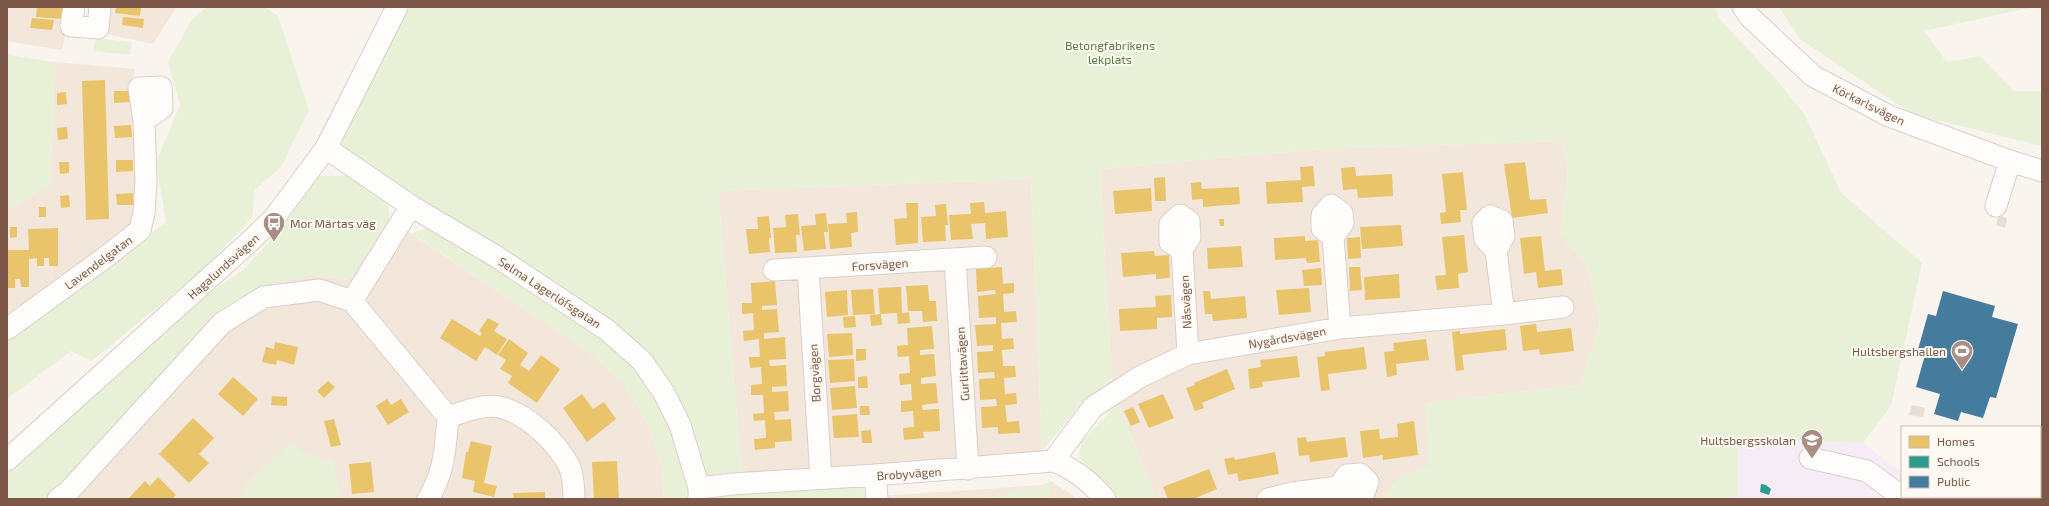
<svg xmlns="http://www.w3.org/2000/svg" width="2049" height="506" font-family="'Exo 2',sans-serif">
  <rect width="100%" height="100%" fill="#faf4ee"/>
  <path fill="#f3e7dc" d="M7,7H71L62,50L7,41Z
    M109,7H177L153,44L102,33Z
    M55,62L135,69L134,80L139,126L134,227L7,317V209L50,185Z
    M1563,141L1568,175L1560,234L1587,265L1600,325L1580,385L1426,403L1430,466L1400,477L1384,497L1387,499H1156L1112,387L1100,169L1320,149Z
    M1031,179L1042,452L742,477L718,191Z
    M389,219L588,351L624,383L648,424L662,468L664,499H42L60,488L215,313L262,288L310,275L348,280Z
    M1051,481L1078,499H836L1042,485Z"/>
  <path fill="#f6ecf5" d="M1788,439L1863,443L1902,473V497H1928L1927,499H1737L1738,448Z"/>
  <path fill="#e8f1d8" d="M207,7H265L278,16L309,110L281,167L255,190L252,218L200,272L92,361L71,351L7,399V340L166,222L156,162L180,105L168,62L193,18Z
    M406,7H1714L1720,19L1781,85L1804,114L1842,194L1922,263L1891,406L1863,443L1788,439L1738,448L1737,499H1387L1384,496L1400,477L1430,466L1425,403L1580,385L1600,325L1587,265L1560,234L1568,175L1563,141L1320,149L1100,169L1112,387L1081,403L1042,452L1031,179L718,191L742,477L704,480L689,417L652,356L609,319L383,179L336,145Z
    M1779,7H2034L1924,31L1947,62L1980,56L2014,91H2042V146L1912,114L1800,39Z
    M96,38L132,42L130,55L93,51Z
    M7,55L55,62L50,185L7,209Z
    M318,176H348L388,200L389,219L348,280L310,275L262,288L215,313L60,488L42,499H7V475L9,472L200,300L243,270L272,239Z
    M429,228L603,335L635,366L655,397L672,429L688,490L687,499H664L662,468L648,424L624,383L588,351L411,233Z
    M1118,403L1156,499H1119L1079,458L1081,442Z
    M290,443L304,453L333,462L341,499H238L248,483Z
    M1051,481L1049,499H985L1042,485Z
    M862,485L866,497L836,499H716L720,494Z"/>
  <path fill="#e9c46a" d="M37,7H67L66,12H62L61,19L36,17Z
    M116,7H141L140,16L115,13Z
    M123,17L144,19L143,28L122,25Z
    M32,18L54,20L52,30L30,28Z
    M105,80L109,219L86,220L82,81Z
    M114,91H130L131,102L114,103Z
    M66,92L67,104L57,105V93Z
    M131,125L132,137L115,138L114,126Z
    M67,127L68,139L58,140L57,128Z
    M116,160H133V171L116,172Z
    M59,162H69V173L60,174Z
    M1525,162L1530,200L1546,199L1548,213L1512,218L1504,164Z
    M1313,166L1315,186L1302,187L1303,202L1267,204L1266,182L1301,180L1300,167Z
    M1355,167L1356,176L1392,174L1393,196L1358,198L1357,189L1343,190L1341,168Z
    M1463,172L1467,210H1460L1461,222L1441,224L1440,213L1446,212L1442,174Z
    M1165,177L1166,201H1155L1154,178Z
    M1201,182L1202,189L1239,187L1240,204L1203,207V199L1192,200L1191,183Z
    M1151,188L1152,211L1115,214L1113,191Z
    M133,193L134,205H117L116,194Z
    M69,195L70,207L61,208L60,196Z
    M984,202L985,213L1006,211L1008,237L986,239L985,223L971,224L973,239L951,240L949,215L971,214L970,203Z
    M906,203H918V243L896,245L894,219L907,218Z
    M946,204L948,225H945L946,241L923,242L921,217L936,216L935,205Z
    M39,207H46V217H39Z
    M857,212L858,232L851,233L852,247L830,249L828,224L847,223L846,213Z
    M826,213L828,232H824L826,249L804,251L801,226L816,225L815,214Z
    M798,214L800,235H796L797,252L775,253L773,228L786,227L785,215Z
    M769,216L771,238H769L770,252L749,254L746,229H758L757,217Z
    M1219,219H1224V226H1220Z
    M1401,225L1403,246L1362,249L1360,227Z
    M10,227H17V237L10,238Z
    M58,228V266H49V258H44V266H37V258L29,259V287H21L20,279H15V288H7V250H29L28,229Z
    M1464,235L1468,272L1458,274L1459,288L1437,290L1435,276L1446,275L1442,237Z
    M1305,236V241L1318,240L1320,262L1307,263L1306,258L1275,260L1274,238Z
    M1541,236L1545,271L1561,269L1563,285L1538,288L1536,272L1524,274L1520,238Z
    M1360,237L1361,258L1348,259L1347,238Z
    M1241,246L1243,267L1208,269L1207,248Z
    M1154,251L1155,256L1169,255L1170,278L1156,279V274L1123,277L1121,253Z
    M1002,267L1003,284L1014,283V293L1003,294L1004,312L1016,311L1017,322L1001,323L1002,339L1013,338L1014,349L1002,350L1003,366H1015L1016,377L1004,378L1005,394L1016,393L1017,404L1005,405L1007,422L1019,421L1020,433L998,434V427L982,428L981,407L997,406L996,399L980,400L979,379L995,378L994,372L978,373L977,352L993,351V345L977,346L975,325L996,324V317L979,318L978,296L996,294L995,290L977,292L976,269Z
    M1349,267H1360L1362,290L1350,291Z
    M1321,268L1322,285L1304,286L1302,270Z
    M1399,274L1400,298L1365,300L1364,277Z
    M775,281L777,305L762,306V310L777,309L779,332L764,333V339L785,337L786,359L769,360L770,366L786,365L787,386L772,387V392L788,391L789,411L774,412L775,420L791,419L792,441L775,442V448L755,450L754,439L766,438L765,420L754,421L753,414L764,413L763,395H751V385L762,384L761,367L750,368L749,357H760L759,339L744,341L743,331L754,330L753,313L742,314V303H752L751,283Z
    M928,285L929,301H936L937,321L923,322L922,311H908L906,286Z
    M901,287L902,313L909,312L910,323L898,324L897,313L880,314L878,288Z
    M1309,288L1311,312L1279,315L1276,290Z
    M873,289L875,314L853,315L851,290Z
    M847,290L848,315L827,317L825,292Z
    M1203,291H1210L1211,299L1245,296L1247,318L1213,321L1212,314H1205Z
    M1171,295L1172,317L1157,318V329L1120,331L1119,309L1156,307L1155,296Z
    M881,314L882,325L871,326L870,315Z
    M855,316L856,327L844,328L843,317Z
    M488,318L499,324L494,331L507,339L497,355L485,347L476,361L440,338L452,319L480,336L482,333L479,331Z
    M1536,324L1537,332L1571,328L1574,351L1540,355L1539,349L1523,351L1520,326Z
    M932,326L934,349L920,350V355L934,354L936,376L921,378V384L936,383L938,403L922,405L923,410L939,409L940,431L923,432L924,438L904,440L903,428L914,427L913,411L901,412V401L912,400L911,384L900,385L899,374L910,373L909,356L898,357L897,346L908,345L907,328Z
    M1505,329L1507,350L1462,355L1464,370L1456,371L1452,332L1460,331V334Z
    M852,333L853,355L829,357L827,334Z
    M509,339L528,353L520,365L529,371L541,355L560,369L537,403L508,383L512,376L500,369L506,360L498,355Z
    M1426,339L1429,360L1396,364L1397,375L1387,377L1384,352L1394,351L1393,343Z
    M275,342L298,347L294,365L277,360L276,365L262,362L266,347L274,349Z
    M1364,347L1367,369L1328,374L1330,390L1321,391L1317,357L1325,356V352Z
    M856,349H866V360L856,361Z
    M1297,356L1300,377L1262,382L1263,387L1250,389L1248,369L1261,367L1260,360Z
    M854,359L855,381L830,383L828,360Z
    M1227,369L1235,389L1202,403L1204,408L1195,411L1186,388L1195,385L1194,383Z
    M867,376L868,388H858V377Z
    M233,377L258,399L243,416L218,394Z
    M328,381L335,387L324,398L317,391Z
    M855,386L857,408L832,410L830,388Z
    M582,394L593,409L604,402L616,419L587,442L563,408Z
    M1163,394L1174,418L1149,428L1138,404Z
    M272,396L287,397V406L271,405Z
    M387,399L391,405L401,399L409,412L388,425L376,406Z
    M860,406H869L870,415H860Z
    M1133,407L1140,422L1131,426L1124,411Z
    M857,414L859,437L834,438L832,416Z
    M193,418L214,438L199,454L209,463L189,483L159,454Z
    M334,419L341,445L331,447L324,421Z
    M1414,421L1418,455L1383,460V455L1363,458L1360,431L1379,429L1380,439L1398,437L1397,424Z
    M871,430L872,443H862L861,431Z
    M1306,437L1307,442L1345,437L1348,457L1310,462L1309,455L1299,456L1297,438Z
    M471,441L492,446L484,483L497,486L494,497L473,492L475,481L462,478L466,452H468Z
    M1275,452L1279,474L1239,481L1237,473L1228,475L1224,459L1234,457L1235,460Z
    M617,461L619,499H594L592,462Z
    M371,462L374,492L352,494L349,464Z
    M1209,469L1217,489L1193,499H1168L1163,487Z
    M158,477L176,495L172,499H128L145,481L150,486Z
    M545,492V499H514L513,493Z"/>
  <path fill="#2a9d8f" d="M1761,484L1766,485L1771,489L1769,495L1760,492Z"/>
  <path fill="#457b9d" d="M1943,291L1995,306L1992,317L2018,324L1996,398L1990,397L1983,418L1961,412L1958,421L1934,414L1940,394L1916,387L1925,355L1917,353L1928,314L1936,316Z"/>
  <path fill="#e7ddd5" d="M1999,215L2007,218L2005,228L1996,225Z
    M1912,405L1925,408L1923,417L1909,415Z"/>
  <g fill="none" stroke-linecap="round" stroke-linejoin="round">
    <g stroke="#d9d0ca" stroke-width="23">
      <path id="minor" d="M74,7L71,26L98,28L100,7
        M1743,7L1750,17L1813,76L1889,116L2010,161L2042,171
        M326,148L411,206L497,257L607,330L642,361L664,393L680,425L699,488V499
        M1996,206L2010,161
        M1333,237L1322,228V215L1331,205L1342,213L1343,223L1333,237L1340,328
        M1182,250L1190,237L1189,221L1180,215L1170,224V242L1182,250L1188,354
        M1496,251L1485,239L1483,223L1490,216L1502,221L1504,236L1496,251L1504,314
        M955,260L968,469
        M808,269L821,478
        M774,270L986,257
        M352,301L411,206
        M7,329L107,256L140,230L144,213L146,182L144,121L139,88L161,87L162,108L144,121
        M448,417C463,412 482,404 499,407C527,413 558,443 570,468C573,477 574,490 574,499
        M1810,458L1867,471L1902,497
        M7,460L247,244L274,218L326,148L397,7
        M1053,461L1093,407L1140,377L1188,354L1340,328L1504,314L1563,307
        M2040,462L2042,460
        M875,475L877,499
        M699,488L733,484L875,475L1053,461C1074,468 1091,483 1105,499
        M58,499L67,493L222,323L264,297L319,290L352,301L448,417C445,449 445,471 428,499
        M1268,499L1292,493L1339,487L1347,475L1360,474L1368,482L1364,493L1348,495L1339,487
        M2010,499L2011,497"/>
    </g>
    <use href="#minor" stroke="#fefdfc" stroke-width="21"/>
  </g>
  <defs>
    <g id="bus-pin" transform="scale(1.15)"><path d="M0 17L-7.5 6A9.5 9.5 0 1 1 7.5 6Z" fill="#a98f83" stroke="#fff9f3"/><path d="M-5-6H5V4H4V6H2V4H-2V6H-4V4H-5ZM-3.5-4V0h7V-4ZM-3.5 1.2v1.5H-2V1.2ZM2 1.2v1.5H3.5V1.2Z" fill="#fff"/></g>
    <g id="stadium-pin" transform="scale(1.15)"><path d="M0 17L-7.5 6A9.5 9.5 0 1 1 7.5 6Z" fill="#a98f83" stroke="#fff9f3"/><path d="M0-5a6.5 5 0 1 0 0 10a6.5 5 0 1 0 0-10ZM-3.5-1.8h7v3.6h-7Z" fill="#fff"/></g>
    <g id="school-pin" transform="scale(1.15)"><path d="M0 17L-7.5 6A9.5 9.5 0 1 1 7.5 6Z" fill="#a98f83" stroke="#fff9f3"/><path d="M0-5L7-2L0 1L-7-2ZM-4 1L0 2.5L4 1V4Q0 6-4 4Z" fill="#fff"/></g>
  </defs>
  <g fill-rule="evenodd">
    <use href="#bus-pin" x="274" y="223"/>
    <use href="#stadium-pin" x="1962" y="351"/>
    <use href="#school-pin" x="1812" y="440"/>
  </g>
  <g text-anchor="middle" dominant-baseline="central" stroke-width="4" stroke-linejoin="round" paint-order="stroke">
    <g font-size="12" fill="#547e3d" stroke="#fff9f3">
      <text x="1110" y="45">Betongfabrikens<tspan x="1110" dy="14">lekplats</tspan></text>
    </g>
    <g font-size="12" fill="#7d5849" stroke="#fff9f3">
      <text transform="translate(1869 104) rotate(26)">Körkarlsvägen</text>
      <text transform="translate(98 262) rotate(-37)">Lavendelgatan</text>
      <text transform="translate(880 264) rotate(-4)">Forsvägen</text>
      <text transform="translate(223 266) rotate(-42)">Hagalundsvägen</text>
      <text transform="translate(550 292) rotate(33)">Selma Lagerlöfsgatan</text>
      <text transform="translate(1185 302) rotate(-93)">Nåsvägen</text>
      <text transform="translate(1287 337) rotate(-10)">Nygårdsvägen</text>
      <text transform="translate(962 364) rotate(-94)">Gurlittavägen</text>
      <text transform="translate(814 373) rotate(-93)">Borgvägen</text>
      <text transform="translate(909 473) rotate(-4)">Brobyvägen</text>
    </g>
    <g font-size="12" fill="#7d5849" stroke="#fff9f3" text-anchor="end">
      <text x="290" y="223" text-anchor="start">Mor Märtas väg</text>
      <text x="1946" y="351">Hultsbergshallen</text>
      <text x="1796" y="440">Hultsbergsskolan</text>
    </g>
  </g>
  <rect width="2049" height="506" fill="none" stroke="#7d5849" stroke-width="16"/>
  <rect x="1901" y="426" width="140" height="72" fill="#fff9f3" stroke="#cbb9af"/>
  <rect x="1909" y="436" width="20" height="12" fill="#e9c46a" stroke="#cbb9af"/>
  <text x="1937" y="446" font-size="12" fill="#7d5849">Homes</text>
  <rect x="1909" y="456" width="20" height="12" fill="#2a9d8f" stroke="#cbb9af"/>
  <text x="1937" y="466" font-size="12" fill="#7d5849">Schools</text>
  <rect x="1909" y="476" width="20" height="12" fill="#457b9d" stroke="#cbb9af"/>
  <text x="1937" y="486" font-size="12" fill="#7d5849">Public</text>
</svg>
